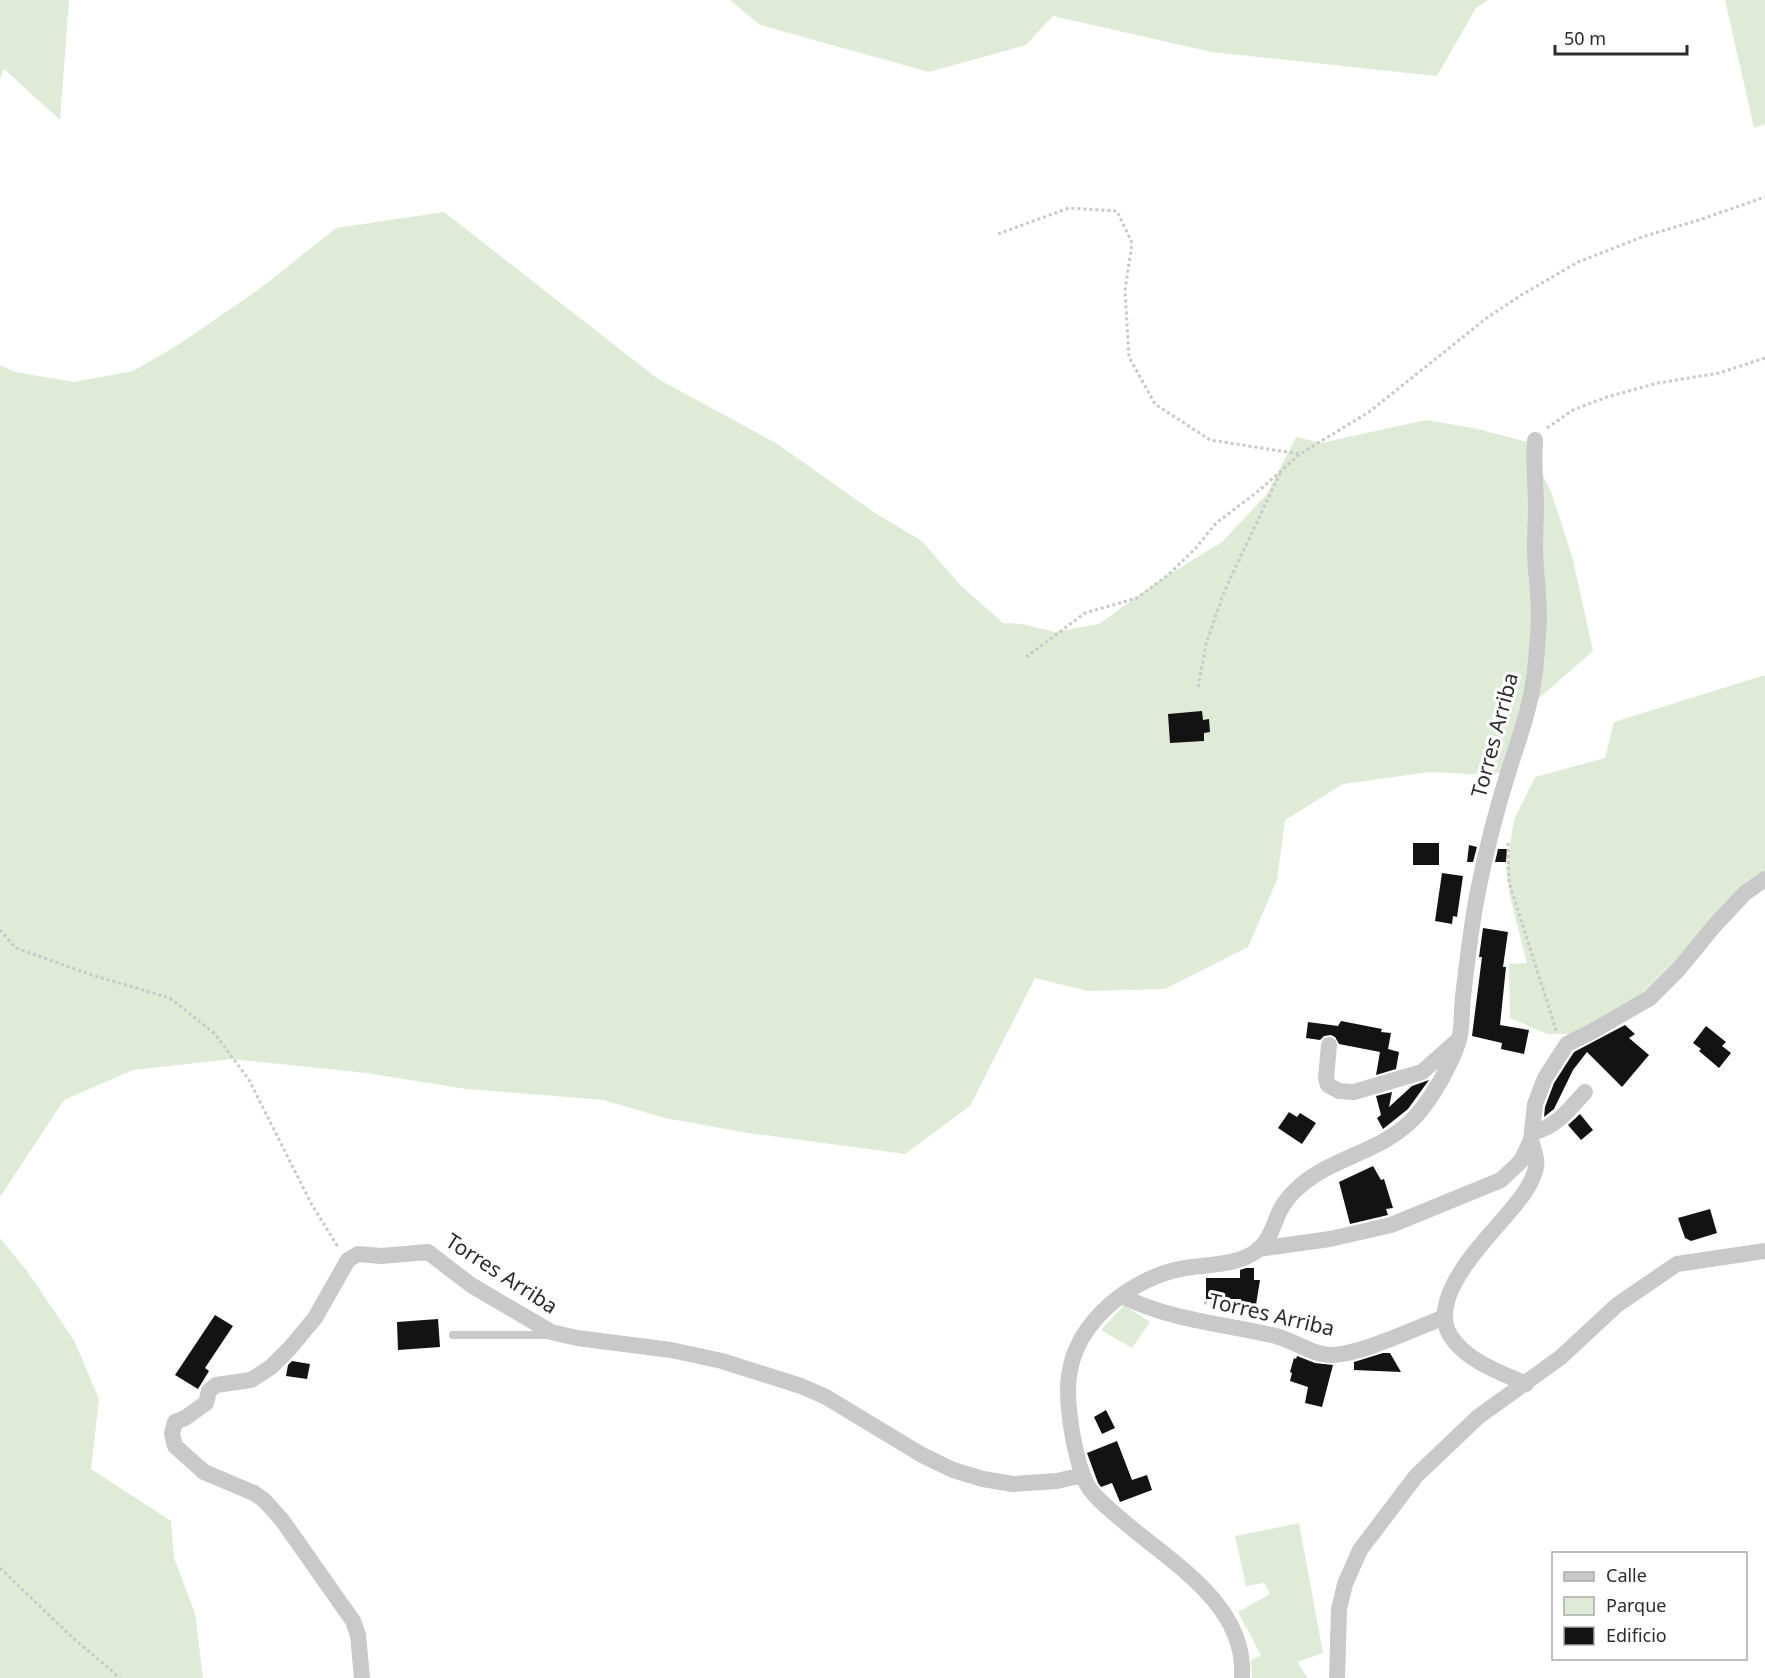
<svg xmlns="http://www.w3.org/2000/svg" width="1765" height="1678" font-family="'Noto Sans',sans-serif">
  <rect width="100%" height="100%" fill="#fff"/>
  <path fill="#e0ebd7" d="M0,0H69L60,120L4,69L0,79Z
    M730,0H1488L1476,8L1437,76L1212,52L1053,16L1026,45L929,72L760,25Z
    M1725,0H1765V124L1754,128Z
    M444,212L658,379L776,443L875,513L922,541L960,585L1003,623L1022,624L1055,632L1099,624L1160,580L1222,542L1267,494L1296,437L1321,443L1426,420L1474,428L1527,442L1552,494L1573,560L1593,651L1530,706L1509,770L1490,775L1430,772L1343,784L1285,820L1277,880L1248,947L1165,989L1088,991L1035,978L970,1106L905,1154L748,1133L665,1118L603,1100L467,1089L366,1073L232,1059L133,1070L64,1100L0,1197V365L15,372L74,382L133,371L178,345L262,287L336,228Z
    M1765,675V873L1645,996L1575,1034H1547L1510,1018L1509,964L1527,963L1510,897L1506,869L1514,820L1535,777L1605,758L1614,722Z
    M0,1238L27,1271L75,1342L99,1399L91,1469L171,1521L174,1558L195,1613L203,1678H0Z
    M1124,1305L1150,1322L1132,1348L1101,1330Z
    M1299,1523L1323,1653L1297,1662L1308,1678H1252L1251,1660L1261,1655L1238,1612L1270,1594L1264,1583L1246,1586L1235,1536Z"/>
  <path fill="#131313" d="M1202,711L1203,720L1209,719L1210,732L1204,733V741L1170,743L1168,714Z
    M1413,843H1439V865H1413Z
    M1469,845L1477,847L1473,862H1467Z
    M1498,849H1507L1506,862H1495Z
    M1442,873L1463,876L1457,917L1453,916L1452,924L1435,921Z
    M1483,928L1508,932L1503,967H1506L1500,1025L1529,1030L1524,1054L1501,1049L1502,1043L1472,1036L1482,957H1479Z
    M1341,1021L1382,1029L1381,1032L1391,1033L1388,1049L1399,1052L1396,1069L1376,1075L1380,1052L1339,1044L1335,1037L1331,1035L1324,1036L1320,1040L1306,1038L1308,1022L1338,1026Z
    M1625,1025L1635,1034L1629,1038L1649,1055L1622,1087L1587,1052L1573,1070L1554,1109L1544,1117L1545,1107L1554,1083L1574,1052Z
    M1706,1026L1726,1042L1722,1046L1731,1053L1719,1068L1699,1051L1701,1049L1693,1043Z
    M1429,1080L1408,1109L1383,1129L1377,1118L1381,1115L1376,1096L1392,1092L1389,1107L1412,1086Z
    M1289,1112L1297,1117L1300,1113L1316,1123L1302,1144L1278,1128Z
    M1580,1114L1593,1130L1581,1140L1568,1125Z
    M1373,1166L1381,1180L1384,1179L1393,1208L1386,1209L1388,1215L1350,1224L1339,1182Z
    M1710,1209L1717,1233L1691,1241L1685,1238L1678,1218Z
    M1246,1268H1254V1280H1260L1255,1311L1241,1310V1299H1206V1278H1240V1270Z
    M215,1315L233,1326L205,1368L209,1371L198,1389L175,1375Z
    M438,1319L440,1347L398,1350L397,1322Z
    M1383,1353H1390L1401,1372L1354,1370V1362Z
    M1297,1356L1315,1363L1333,1365L1322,1407L1305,1403L1308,1387L1290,1381L1292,1373L1290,1372L1294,1358L1296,1359Z
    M292,1361L310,1364L307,1379L286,1376L288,1365Z
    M1106,1410L1115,1428L1102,1434L1094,1417Z
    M1117,1441L1132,1480L1147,1475L1152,1490L1120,1502L1112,1483L1101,1487L1098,1483L1087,1453Z"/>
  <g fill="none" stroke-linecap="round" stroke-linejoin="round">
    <path stroke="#c9c9c9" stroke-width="3" stroke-dasharray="3 3" stroke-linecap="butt" d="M998,234L1069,208L1117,211L1132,243L1125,290L1129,357L1155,404L1210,440L1300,454
      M1547,428L1573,410L1607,397L1658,383L1719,373L1765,358
      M1026,657L1085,613L1137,598L1168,575L1195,549L1216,523L1256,493L1300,454L1369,412L1488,317L1523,294L1578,262L1642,237L1699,220L1765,197
      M1198,687L1206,644L1224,592L1281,471
      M1508,843L1509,882L1557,1033
      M0,930L16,948L92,975L170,998L215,1034L249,1080L312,1205L338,1247
      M1204,1303L1234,1304
      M0,1568L73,1638L120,1678"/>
    <path stroke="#c9c9c9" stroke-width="8" d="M453,1335H551"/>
    <path stroke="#c9c9c9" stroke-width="16" d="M1329,1045L1326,1078L1328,1085L1339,1091L1354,1092L1422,1072L1457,1041
      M1532,1132C1553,1130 1571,1108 1585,1092
      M1258,1249L1330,1239L1391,1225L1501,1180L1521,1161L1531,1140L1535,1104L1545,1078L1567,1044L1591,1032L1650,998L1678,970L1715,925L1745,893L1765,879
      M1122,1296C1169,1320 1225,1324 1276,1336C1294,1341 1313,1355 1332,1355C1362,1354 1416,1328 1445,1317
      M1526,1384C1502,1373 1472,1363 1455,1342C1421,1305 1481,1245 1505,1217C1516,1204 1533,1185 1536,1167C1538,1160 1533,1148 1531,1140
      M362,1678L358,1635L353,1621L282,1520L264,1500L254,1493L204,1472L175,1446L172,1434L175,1422L185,1418L206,1403L209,1391L216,1385L251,1380L271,1367L290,1348L315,1318L348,1260L358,1254L381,1256L428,1252L471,1285L551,1332L577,1338L671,1350L722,1361L801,1386L826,1397L922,1455L953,1470L983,1479L1013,1484L1057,1481L1083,1475
      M1242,1678C1247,1604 1170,1562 1122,1520C1111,1510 1097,1500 1089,1488C1075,1465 1065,1402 1069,1376C1076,1321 1132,1277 1185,1268C1209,1264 1237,1266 1258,1250C1274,1236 1274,1217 1284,1204C1288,1198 1294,1191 1299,1187C1333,1156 1384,1152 1416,1116C1433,1097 1450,1066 1458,1043C1463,1029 1461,1012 1463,997C1467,962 1471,926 1478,891C1486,851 1496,811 1508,773C1520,735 1533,701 1536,661C1537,646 1539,631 1539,616C1539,593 1535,570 1535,547C1535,534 1536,521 1536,509C1536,484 1533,465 1535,440
      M1337,1678L1339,1609L1345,1584L1360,1550L1416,1476L1478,1417L1561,1357L1617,1305L1677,1264L1765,1251"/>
  </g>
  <g text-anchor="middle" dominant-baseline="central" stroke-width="6" stroke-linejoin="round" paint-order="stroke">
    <g font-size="21" fill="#2c2c2c" stroke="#fff">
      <text transform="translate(1494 735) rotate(-75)">Torres Arriba</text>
      <text transform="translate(502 1273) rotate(33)">Torres Arriba</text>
      <text transform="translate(1272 1314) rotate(13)">Torres Arriba</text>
    </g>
  </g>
  <rect x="1552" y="1552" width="195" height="108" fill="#ffffff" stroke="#ababab" stroke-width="1.5"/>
  <rect x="1564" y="1572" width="30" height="9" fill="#c9c9c9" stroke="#ababab" stroke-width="1.5"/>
  <text x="1606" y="1582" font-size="18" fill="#2c2c2c">Calle</text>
  <rect x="1564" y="1597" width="30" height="18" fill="#e0ebd7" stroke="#ababab" stroke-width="1.5"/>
  <text x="1606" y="1612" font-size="18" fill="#2c2c2c">Parque</text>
  <rect x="1564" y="1627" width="30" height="18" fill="#131313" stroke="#ababab" stroke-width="1.5"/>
  <text x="1606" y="1642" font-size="18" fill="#2c2c2c">Edificio</text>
  <path d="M1555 45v9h132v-9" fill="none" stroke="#2c2c2c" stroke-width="3"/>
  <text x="1564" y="45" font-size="18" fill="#2c2c2c" stroke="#ffffff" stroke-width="4.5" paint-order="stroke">50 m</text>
</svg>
